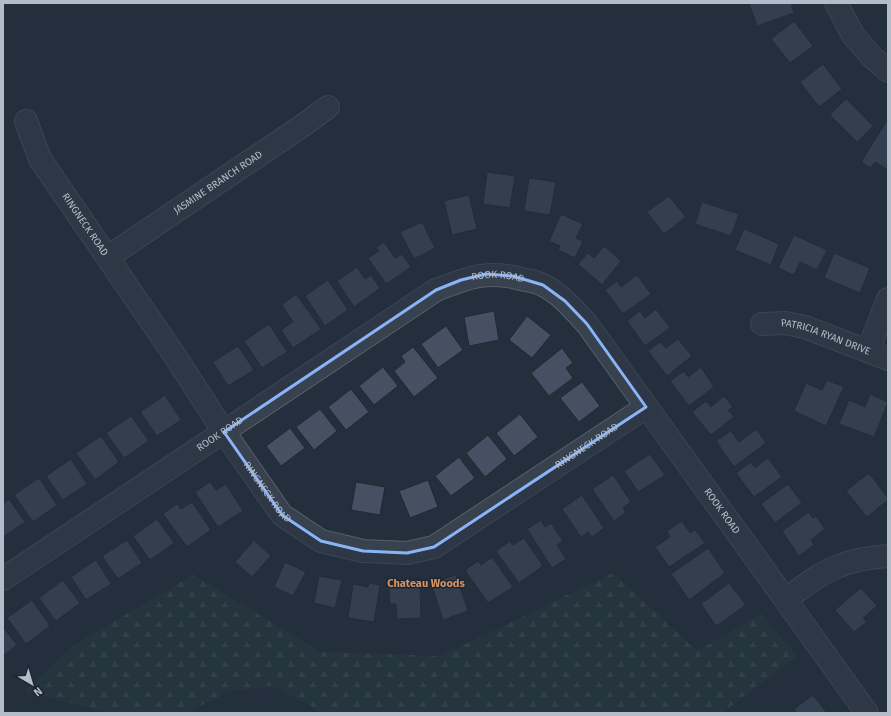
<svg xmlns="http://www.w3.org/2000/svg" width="891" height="716" font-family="'Fira Sans',sans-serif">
  <defs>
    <pattern id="forest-firs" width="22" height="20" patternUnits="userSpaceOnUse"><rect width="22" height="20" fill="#263c3f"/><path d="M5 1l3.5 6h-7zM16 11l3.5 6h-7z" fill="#435659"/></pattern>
  </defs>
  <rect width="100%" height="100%" fill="#242f3e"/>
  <path fill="url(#forest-firs)" d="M613,573L697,651L761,614L797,656L722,713H318L310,705L271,686L229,691L187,713H109L25,691L74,645L193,575L321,652L440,656Z"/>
  <path fill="#455162" stroke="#1f2835" d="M749,3H791L794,13L757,26Z
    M794,21L813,46L790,63L771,39Z
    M823,64L842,89L819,107L800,82Z
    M846,99L873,126L857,142L830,115Z
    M886,122L888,123V170L875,162L871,168L861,162Z
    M487,172L515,176L510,208L483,204Z
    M529,178L556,182L550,215L524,211Z
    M469,195L477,229L452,235L444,201Z
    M669,196L686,217L664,234L647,212Z
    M702,202L739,214L731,236L695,224Z
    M561,214L583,224L576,238L583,241L575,258L558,250L560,246L549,241Z
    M422,222L435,248L414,259L400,232Z
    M744,229L779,244L771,265L735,250Z
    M794,235L827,250L817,270L800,262L794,275L778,268Z
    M384,242L395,258L402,254L411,267L386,284L368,258L379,251L376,248Z
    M604,246L621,261L602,285L578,264L588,253L594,258Z
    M834,253L870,268L860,293L824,278Z
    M357,267L365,279L371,275L380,288L354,307L337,281Z
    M637,275L651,294L623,314L605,290L617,281L621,287Z
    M328,280L348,310L325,326L305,296Z
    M296,294L321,329L293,348L281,330L293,322L282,305Z
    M656,309L670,328L645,346L627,321L640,311L645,318Z
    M494,311L499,340L469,346L464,317Z
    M527,316L551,335L532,358L509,340Z
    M269,324L287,352L262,368L244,341Z
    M446,326L463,350L438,368L421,344Z
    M678,339L692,356L667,376L648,351L660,342L666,348Z
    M238,346L254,370L228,386L213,362Z
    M413,347L438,378L414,397L394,371L405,362L401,356Z
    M562,348L573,363L566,368L573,378L549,396L531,373Z
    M383,367L398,386L374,405L359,386Z
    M701,367L714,387L689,406L670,381L684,371L688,377Z
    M827,380L844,387L826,426L794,411L806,383L822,390Z
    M582,382L600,406L579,422L560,398Z
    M351,389L369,412L346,430L328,407Z
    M870,394L888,402L874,437L839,424L849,400L865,407Z
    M165,395L181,420L157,436L140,412Z
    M724,396L733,407L728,410L734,417L711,435L692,412L706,401L711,407Z
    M320,409L337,431L314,450L296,427Z
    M520,414L538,437L514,456L496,433Z
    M131,416L149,441L124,458L106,433Z
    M290,428L305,448L281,466L266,446Z
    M756,429L766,443L734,467L716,441L731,431L739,442Z
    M488,435L507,459L485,477L466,453Z
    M101,436L119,462L95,480L76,453Z
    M650,454L665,475L638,492L624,471Z
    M459,457L475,478L451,496L435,476Z
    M768,458L782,477L754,497L736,473L751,462L755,468Z
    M71,459L87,484L63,500L46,476Z
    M869,473L888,498V500L867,517L846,491Z
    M613,475L631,502L623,508L626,513L614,521L592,489Z
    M39,478L57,505L33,522L14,495Z
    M428,480L438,507L410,518L399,491Z
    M210,482L216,490L226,484L243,511L218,527L195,492Z
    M356,482L385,487L380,515L351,510Z
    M788,484L802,503L775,523L761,504Z
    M582,495L604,528L592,537L588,532L581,537L562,509Z
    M9,499L25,522L3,537V503Z
    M192,502L211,530L187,547L163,514L177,504L181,509Z
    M809,512L813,518L816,516L825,529L811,540L814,545L799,556L782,531Z
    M157,519L174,543L150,560L133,536Z
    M541,520L545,527L551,523L563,541L557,545L566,559L552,568L527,529Z
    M682,521L690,533L695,530L705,543L669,567L655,547L670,537L667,531Z
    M524,538L543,566L519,583L496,551L510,541L513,545Z
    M127,540L142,563L118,579L102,556Z
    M254,540L271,556L252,577L235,562Z
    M708,548L725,573L689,600L671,574Z
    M492,557L513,587L488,603L465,570L478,561L481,565Z
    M96,560L111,584L86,600L71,577Z
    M285,562L306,572L293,596L274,587Z
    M456,575L468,611L443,620L432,586L444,582L443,579Z
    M319,576L342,580L335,608L314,603Z
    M63,580L80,603L56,621L39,598Z
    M369,583L380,585L374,622L348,618L353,584L368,587Z
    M729,583L746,605L716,626L701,604Z
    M408,586V588L420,587L421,618L397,619L396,604H390L389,587Z
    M861,588L877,606L863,618L867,622L854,632L835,610Z
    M32,600L50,626L26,644L7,618Z
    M3,627L17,645L3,656Z
    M813,695L827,713H797L794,709Z"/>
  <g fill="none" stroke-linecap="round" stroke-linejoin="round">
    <g stroke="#565f6c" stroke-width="24">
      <g id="minor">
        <path d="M836,3L853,35L871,56L888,71"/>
        <path id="s1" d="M26,121L40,159L175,356L224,432L282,515L321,541L363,551L407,553L434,547L646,407"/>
        <path id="s2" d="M108,257L305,124L328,107"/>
        <path id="s3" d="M762,324L785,323L805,327L888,359"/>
        <path d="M868,351L888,299"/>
        <path id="s4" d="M3,579L436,290C469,277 490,269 525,280C531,281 538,282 543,285C561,294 574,310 587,324L867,713"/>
        <path d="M786,599C802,588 819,573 839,566C854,560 872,557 888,556"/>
      </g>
    </g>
    <use href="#minor" stroke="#38414e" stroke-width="22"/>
  </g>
  <path d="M0 0H891V716H0ZM486,274L513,276L543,285L565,301L587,324L646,407L434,547L407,553L363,551L321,541L282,515L224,432L436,290L461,280Z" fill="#242f3e" fill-opacity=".55" fill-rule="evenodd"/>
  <path fill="none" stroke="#8ab4f8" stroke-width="3" stroke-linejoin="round" d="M486,274L513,276L543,285L565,301L587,324L646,407L434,547L407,553L363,551L321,541L282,515L224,432L436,290L461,280Z"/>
  <g text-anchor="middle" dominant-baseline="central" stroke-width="3" stroke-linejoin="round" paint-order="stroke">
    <g font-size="10" fill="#b4bcc9" stroke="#1d2633">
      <text stroke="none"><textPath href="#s2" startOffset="133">JASMINE BRANCH ROAD</textPath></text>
      <text stroke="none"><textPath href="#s1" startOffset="120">RINGNECK ROAD</textPath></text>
      <text stroke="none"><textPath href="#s4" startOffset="585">ROOK ROAD</textPath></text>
      <text stroke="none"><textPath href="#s3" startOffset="66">PATRICIA RYAN DRIVE</textPath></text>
      <text stroke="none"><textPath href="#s4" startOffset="261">ROOK ROAD</textPath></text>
      <text stroke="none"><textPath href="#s1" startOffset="816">RINGNECK ROAD</textPath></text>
      <text stroke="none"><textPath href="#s1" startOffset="444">RINGNECK ROAD</textPath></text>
      <text stroke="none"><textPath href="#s4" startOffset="921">ROOK ROAD</textPath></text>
    </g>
    <g font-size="11" font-weight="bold" fill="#d59563" stroke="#1d2633">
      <text x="426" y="583">Chateau Woods</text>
    </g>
  </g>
  <rect width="891" height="716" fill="none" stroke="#b4bcc9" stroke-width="8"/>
  <g transform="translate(32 684) rotate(142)" stroke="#1d2633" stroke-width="3" paint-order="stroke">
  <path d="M0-3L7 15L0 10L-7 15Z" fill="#b4bcc9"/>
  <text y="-6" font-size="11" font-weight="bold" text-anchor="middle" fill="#b4bcc9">N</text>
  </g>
</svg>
